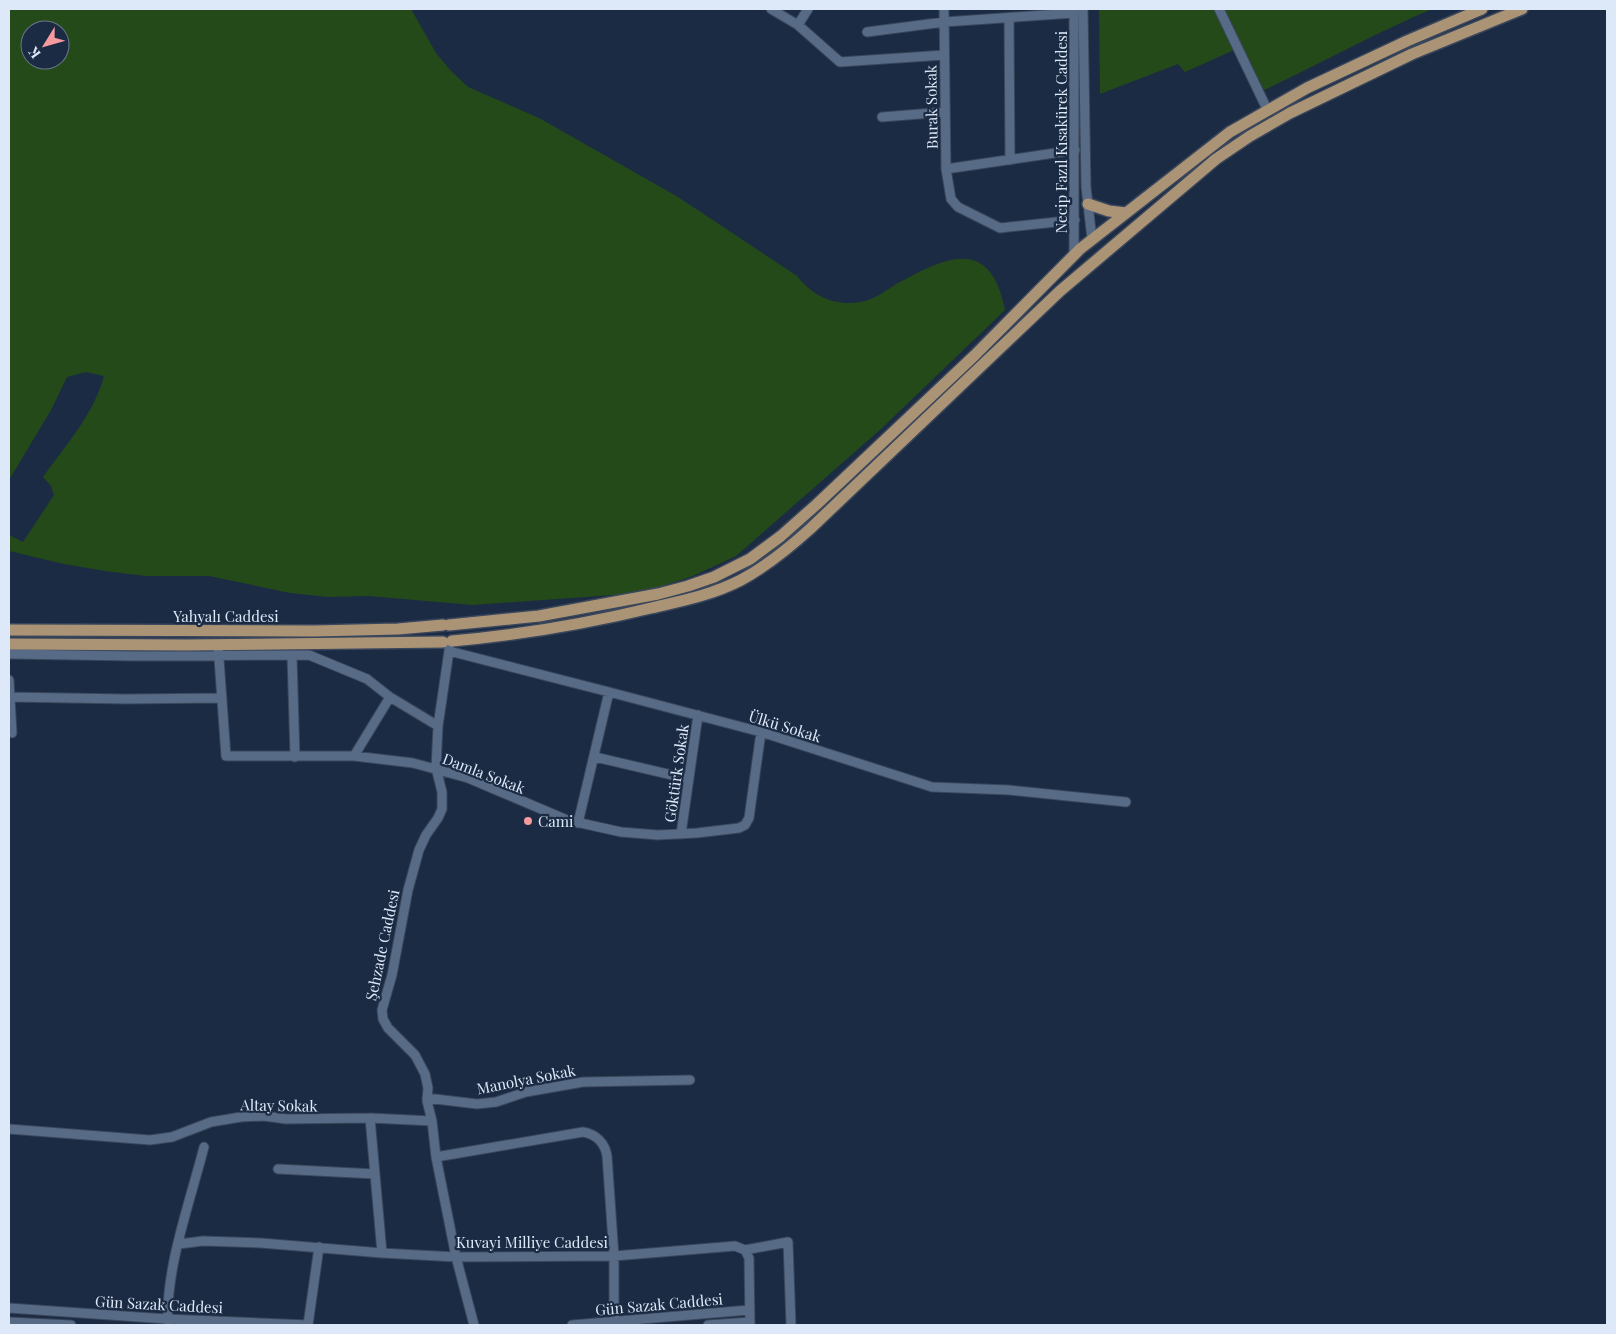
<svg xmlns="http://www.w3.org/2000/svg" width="1616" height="1334" font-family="'Playfair Display',serif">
  <rect width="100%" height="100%" fill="#1b2b43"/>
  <path fill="#254a1a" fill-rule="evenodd" d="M9,9H411L436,53L451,71L468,87L539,118L678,197L797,276C813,297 838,308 865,301C876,298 885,291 895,285C944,258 990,234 1005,310L881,429L736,556L693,576L641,593L473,605L368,596L328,597L290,593L209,576H146L105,571L64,564L9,551V535L23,542L54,495L51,486L43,477C65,446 94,414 104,376L86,372L67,377L51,410L9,480ZM30,30H60V60H30Z
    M1099,9H1214L1234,50L1185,72L1178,64L1100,94Z
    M1224,9H1432C1375,33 1320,64 1264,90Z"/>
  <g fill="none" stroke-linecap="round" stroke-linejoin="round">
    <g stroke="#39465b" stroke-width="11">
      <path id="minor" d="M771,9L798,25L840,62L944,55
        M944,9L946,169L951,199L958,207L1000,228L1075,220
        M1074,9V255
        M1083,9L1086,187L1092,239
        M1219,9L1267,109
        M1009,18L1010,160
        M798,25L808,9
        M867,32L944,22L1074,13
        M882,117L945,112
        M946,169L1075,150
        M218,645L226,756H354L413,763L468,778L567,820L621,832L658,835L697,833L739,828L745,825L749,818L761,732
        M449,647V651L609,692L761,732L932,787L1009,790L1126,802
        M449,651L438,726L436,768L442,792V809L438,818L426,835L419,850L408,890L392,975L382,1010L383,1019L388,1028L415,1055L425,1074L428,1088L427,1101L432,1121L436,1157L456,1257L474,1325
        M9,654L132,656L309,655L367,679L390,697L438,726
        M292,656L295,757
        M9,680L12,733
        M9,697L126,699L221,698
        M354,756L390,697
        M595,757L689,779
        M578,823L609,692
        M681,834L698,715
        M427,1098L477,1104L496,1102L526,1092L583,1082L690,1080
        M370,1118L382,1253
        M9,1129L150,1140L172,1137L211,1122L241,1117L264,1116L286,1119L370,1118L432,1121
        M436,1157L583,1132C596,1134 605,1143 607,1156L614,1256V1325
        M278,1169L375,1174
        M179,1244L203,1241L261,1243L382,1253L456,1257L614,1256L735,1246L745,1250
        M745,1250L788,1242L791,1325
        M745,1250L749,1258L750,1325
        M9,1308L167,1319L308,1325
        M9,1322L71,1325
        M168,1325C165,1269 190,1202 204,1147
        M308,1325L319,1247
        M572,1325L749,1310
        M708,1325L750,1322"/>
    </g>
    <g stroke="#39465b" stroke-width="14">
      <path id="major" d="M1088,204L1109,211L1126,213
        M449,625L539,616L658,594L688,586L714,577L750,559L781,536L816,505L975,355L1080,249L1230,132L1307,88L1407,41L1482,9
        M9,630L315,631L398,629L443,625
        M452,641C519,635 585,624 651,608C681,601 712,595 741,580C767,566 789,548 811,528L1060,291L1216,159L1250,136L1290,113L1412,54L1522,9
        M9,644L186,645L443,642"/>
    </g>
    <use href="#minor" stroke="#576b86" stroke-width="9"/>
    <use href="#major" stroke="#ab9476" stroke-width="11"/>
  </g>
  <circle fill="#f59b9d" stroke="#1b2b43" stroke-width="2" cx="528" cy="821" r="5"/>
  <g text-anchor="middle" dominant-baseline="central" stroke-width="4.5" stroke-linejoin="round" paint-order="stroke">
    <g font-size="15" fill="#dde8f8" stroke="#1b2b43">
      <text transform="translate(931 107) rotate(-91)">Burak Sokak</text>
      <text transform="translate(1061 132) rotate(-90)">Necip Fazıl Kısakürek Caddesi</text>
      <text x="226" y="616">Yahyalı Caddesi</text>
      <text transform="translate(785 726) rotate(17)">Ülkü Sokak</text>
      <text transform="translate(484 773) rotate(21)">Damla Sokak</text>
      <text transform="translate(676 773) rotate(-82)">Göktürk Sokak</text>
      <text transform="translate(382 945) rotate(-78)">Şehzade Caddesi</text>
      <text transform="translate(526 1079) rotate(-11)">Manolya Sokak</text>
      <text transform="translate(279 1105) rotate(1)">Altay Sokak</text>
      <text x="532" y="1242">Kuvayi Milliye Caddesi</text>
      <text transform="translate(159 1304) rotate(3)">Gün Sazak Caddesi</text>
      <text transform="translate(659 1304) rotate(-5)">Gün Sazak Caddesi</text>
    </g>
    <g font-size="15" fill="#dde8f8" stroke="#1b2b43" text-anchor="start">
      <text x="538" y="821">Cami</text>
    </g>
  </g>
  <rect width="1616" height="1334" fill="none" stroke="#dde8f8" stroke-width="20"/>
  <g transform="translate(45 45) rotate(233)"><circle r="24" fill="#1b2b43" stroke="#69778b"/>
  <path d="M0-4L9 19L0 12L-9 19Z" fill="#f59b9d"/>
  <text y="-8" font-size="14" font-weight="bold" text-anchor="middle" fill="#dde8f8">K</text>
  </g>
</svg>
